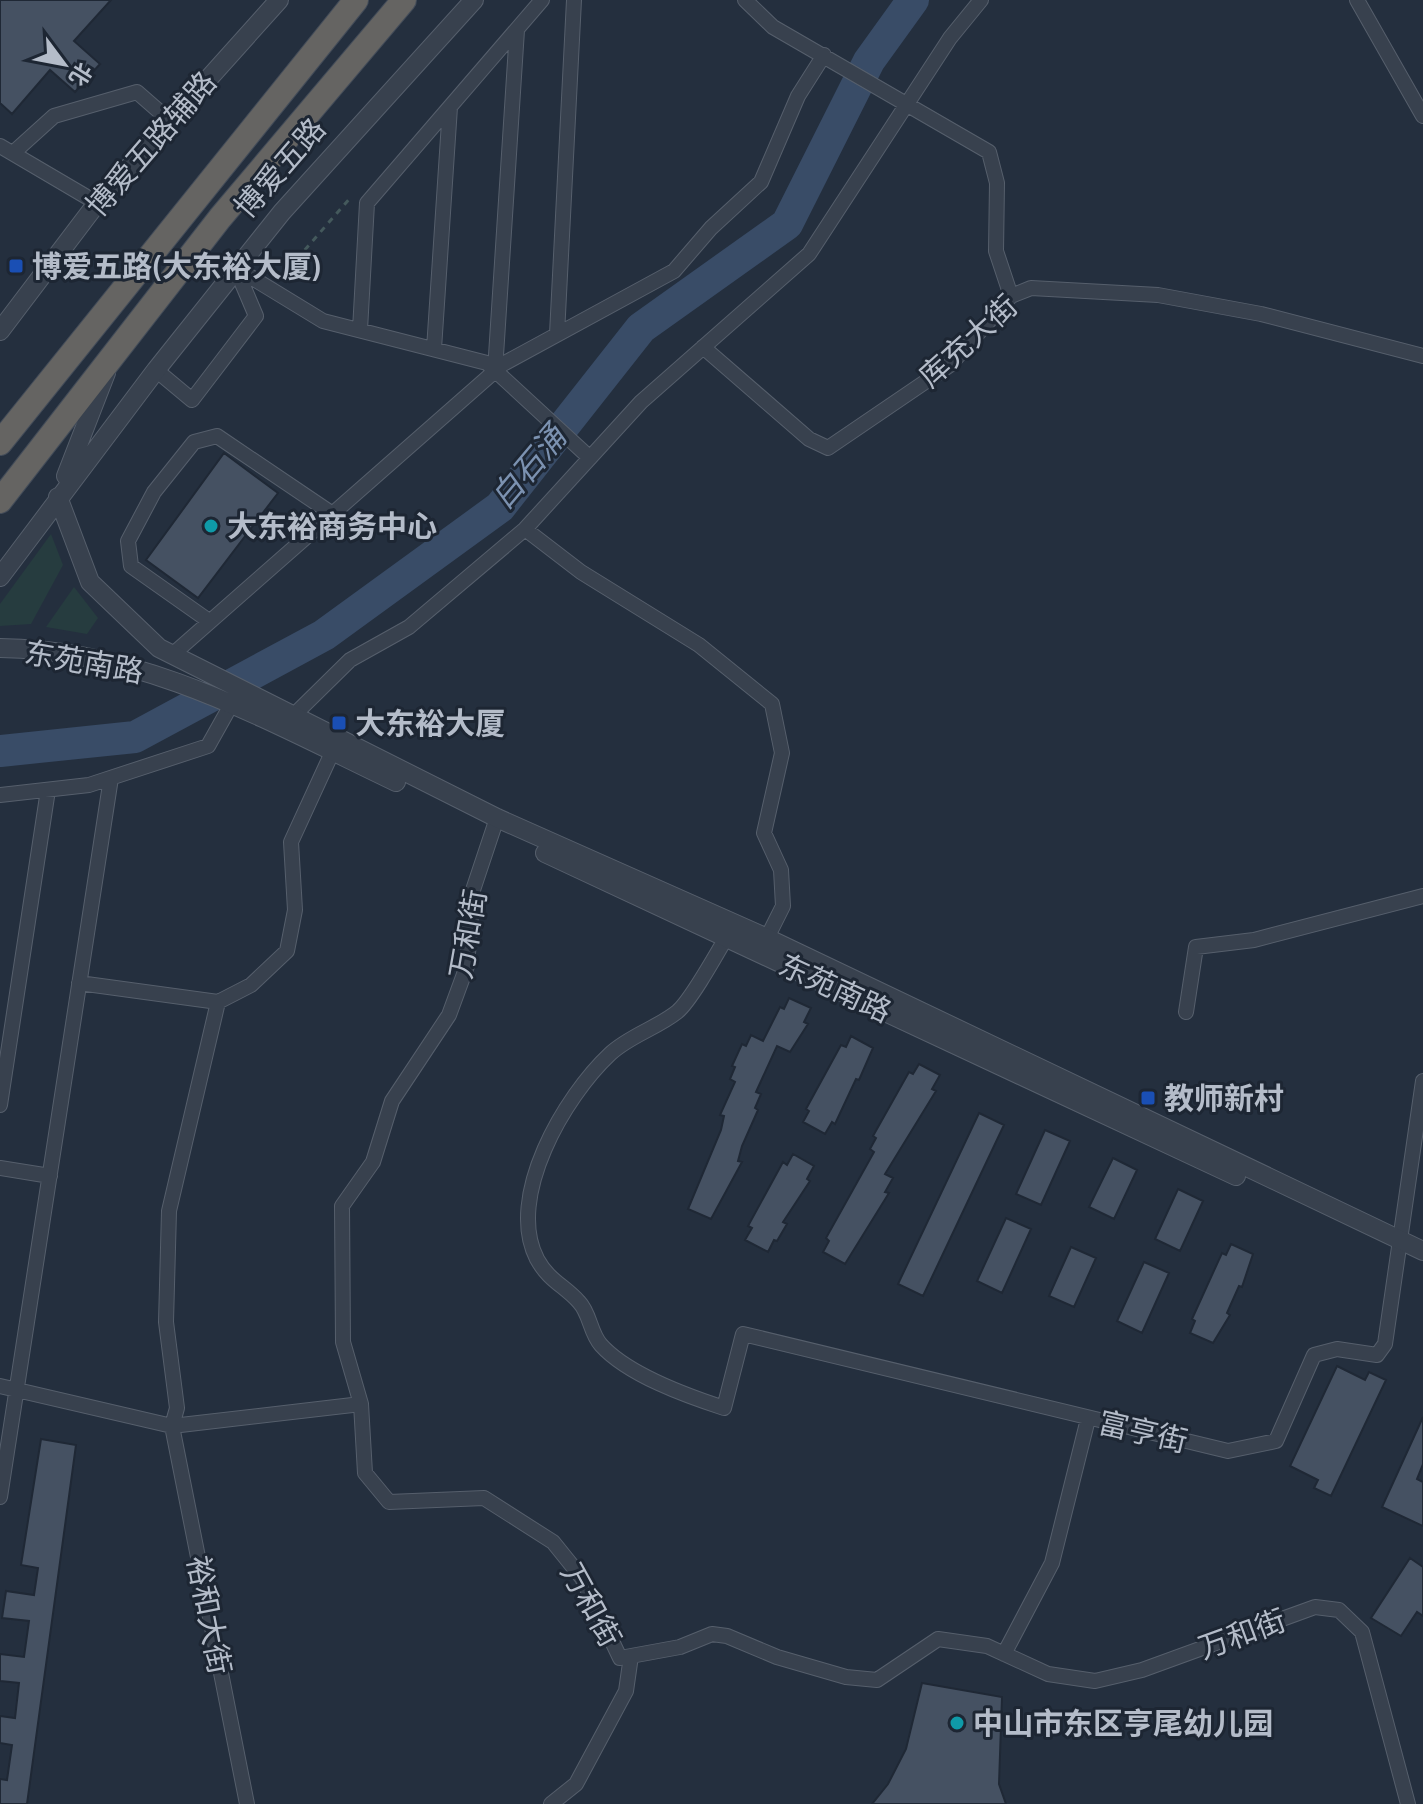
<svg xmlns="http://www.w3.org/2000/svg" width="1423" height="1804" font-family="Cabin,'Noto Sans SC',sans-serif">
  <rect width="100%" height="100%" fill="#242f3e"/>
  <path fill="#263c3f" d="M51,534L63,565L31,624L0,626V604Z
    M74,587L98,618L87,634L46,627Z"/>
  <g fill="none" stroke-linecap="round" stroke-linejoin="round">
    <path stroke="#394c67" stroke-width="32" d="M0,751L135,737L324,635L500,507L641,328L787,224L869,61L913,0"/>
  </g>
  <path fill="#455162" stroke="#1f2835" stroke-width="2" d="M0,0H111L74,41L100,64L75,92L50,70L12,114L0,103Z
    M224,453L278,493L198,598L146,560Z
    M789,998L811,1008L804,1022L808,1024L790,1052L777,1046L756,1092L761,1094L755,1108L758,1110L742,1146L738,1161L742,1162L711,1219L688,1209L721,1130L724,1116L720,1115L735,1082L730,1079L735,1067L732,1066L742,1044L746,1046L751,1035L763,1041L780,1007L784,1009Z
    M851,1036L873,1048L859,1080L856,1079L835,1124L832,1122L825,1134L803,1122L809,1111L806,1109L841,1045L846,1047Z
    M919,1064L940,1075L932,1089L936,1091L885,1174L893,1178L885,1192L889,1193L845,1264L823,1252L829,1241L826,1238L874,1152L870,1149L876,1138L873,1136L909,1072L913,1074Z
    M979,1113L1004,1125L923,1296L898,1284Z
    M1045,1130L1070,1141L1041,1205L1016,1194Z
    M793,1154L814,1166L807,1179L810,1181L783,1222L787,1224L777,1241L774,1240L768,1252L745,1240L752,1228L748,1226L783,1162L787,1165Z
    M1113,1158L1137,1170L1114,1219L1089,1207Z
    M1178,1189L1203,1201L1180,1251L1155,1239Z
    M1006,1218L1031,1229L1002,1293L977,1281Z
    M1231,1244L1253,1254L1242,1287L1239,1286L1227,1313L1230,1315L1213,1343L1190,1333L1195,1321L1192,1319L1222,1253L1226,1255Z
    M1071,1247L1096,1258L1074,1307L1049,1296Z
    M1144,1262L1169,1273L1142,1333L1117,1321Z
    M1337,1366L1365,1380L1369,1372L1386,1380L1331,1496L1314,1488L1318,1480L1290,1466Z
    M1423,1417V1464L1417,1479L1423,1482V1526L1382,1507Z
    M41,1439L76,1445L27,1804H0V1779L7,1780L12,1745L0,1743V1716L15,1718L19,1683L0,1681V1654L24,1657L29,1621L2,1618L6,1591L34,1595L38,1568L21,1565Z
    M1410,1558L1423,1567V1616L1417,1612L1401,1636L1371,1618Z
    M922,1683L1002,1697L999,1784L1006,1804H872L888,1784L906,1749Z"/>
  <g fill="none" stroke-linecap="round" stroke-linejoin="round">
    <g stroke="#565f6c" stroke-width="16">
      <path id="minor" d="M745,0L773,27L989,152L997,183L996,251L1011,296
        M1357,0L1423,116
        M0,146L97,203
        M13,153L54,116L137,92L169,120
        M236,268L323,321L487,363L590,458
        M360,330L367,203L542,0
        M557,334L574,0
        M703,347L809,439L828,448L950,365L1011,296L1031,288L1158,295L1261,314L1423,356
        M434,349L450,107
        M156,370L192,400L256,316L236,269
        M495,371L517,30
        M525,529L581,572L699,645L772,704L782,753L764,833L781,870L783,906L767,938
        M209,621L131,566L128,541L154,492L194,442L217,436L331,513
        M172,655L503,364L674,271L711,228L761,182L798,96L824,55
        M292,717L350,660L409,627L525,529L641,402L809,254L950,38L981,0
        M0,795L89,785L208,746L231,705
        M497,818L473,890L467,966L449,1015L392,1101L373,1162L342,1206L343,1342L361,1404L365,1473L389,1502L484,1498L553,1542L582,1578L620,1658L680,1647L712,1634L727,1636L777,1657L846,1677L877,1680L938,1639L987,1646L1048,1674L1095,1681L1142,1670L1315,1607L1339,1610L1362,1632L1408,1804
        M730,931C720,948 691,1001 677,1012C657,1028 629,1036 610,1054C565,1096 505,1197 537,1259C549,1281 565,1286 579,1302C590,1313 590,1333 601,1345C628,1375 687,1396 724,1408L743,1334L1228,1451L1276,1441L1314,1355L1337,1349L1377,1355L1385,1344L1423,1081
        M79,983L218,1002L251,985L287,951L295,910L291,842L336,744
        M218,1002L169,1211L166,1322L177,1408L172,1426L247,1804
        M1186,1012L1196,947L1254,940L1423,896
        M0,1105L48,790
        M0,1168L50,1176
        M0,1386L172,1426L361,1404
        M0,1497L111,778
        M1004,1654L1052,1563L1088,1419
        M551,1804L576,1784L626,1691L631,1656"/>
    </g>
    <g stroke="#565f6c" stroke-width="20">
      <path id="tertiary" d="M0,331L97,203L279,0
        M66,476L106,373
        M58,497L90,582L159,648L497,818L767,938L1423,1251
        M0,577L156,370L282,212L474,0
        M0,648C143,649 270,722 396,782
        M545,853L1236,1176"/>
    </g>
    <g stroke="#434c59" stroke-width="26">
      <path id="trunk" d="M0,443L356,0
        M0,501L220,218L404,0"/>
    </g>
    <path stroke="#44595c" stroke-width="3" stroke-dasharray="6 6" stroke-linecap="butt" d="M281,277L352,196"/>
    <use href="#minor" stroke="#38414e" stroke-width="14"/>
    <use href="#tertiary" stroke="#38414e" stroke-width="18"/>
    <use href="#trunk" stroke="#656462" stroke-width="24"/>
  </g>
  <g fill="#1a4fb4" stroke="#1d2633" stroke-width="3">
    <rect x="8" y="258" width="16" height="16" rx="4"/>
    <rect x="331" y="715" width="16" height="16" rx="4"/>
    <rect x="1140" y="1090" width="16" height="16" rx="4"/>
  </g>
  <g fill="#0f9aa8" stroke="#1d2633" stroke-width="3">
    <circle cx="211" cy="526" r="8"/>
    <circle cx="957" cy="1723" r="8"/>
  </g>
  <g text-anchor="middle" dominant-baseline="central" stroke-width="6" stroke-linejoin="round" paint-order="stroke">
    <g font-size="30" fill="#b4bcc9" stroke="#1d2633">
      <text transform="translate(151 144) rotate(-49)">博爱五路辅路</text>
      <text transform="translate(280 168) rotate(-49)">博爱五路</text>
      <text transform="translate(968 341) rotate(-42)">库充大街</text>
      <text transform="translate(84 662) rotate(10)">东苑南路</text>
      <text transform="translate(468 934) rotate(-80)">万和街</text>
      <text transform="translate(835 988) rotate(25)">东苑南路</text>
      <text transform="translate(1143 1432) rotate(13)">富亨街</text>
      <text transform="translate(591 1605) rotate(61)">万和街</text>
      <text transform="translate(209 1615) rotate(79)">裕和大街</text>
      <text transform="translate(1242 1634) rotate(-20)">万和街</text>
    </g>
    <g font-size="30" font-weight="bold" fill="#b4bcc9" stroke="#1d2633" text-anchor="start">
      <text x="32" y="266">博爱五路(大东裕大厦)</text>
      <text x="227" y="526">大东裕商务中心</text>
      <text x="355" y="723">大东裕大厦</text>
      <text x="1164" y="1098">教师新村</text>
      <text x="973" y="1723">中山市东区亨尾幼儿园</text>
    </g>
    <g font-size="32" font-style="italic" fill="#7c92b1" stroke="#1d2633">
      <text transform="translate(528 467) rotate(-50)">白石涌</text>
    </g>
  </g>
  <g transform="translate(64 64) rotate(122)" stroke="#1d2633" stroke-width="6" paint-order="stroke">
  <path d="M0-6L14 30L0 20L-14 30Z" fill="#b4bcc9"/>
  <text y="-12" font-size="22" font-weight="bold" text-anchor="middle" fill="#b4bcc9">北</text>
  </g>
</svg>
